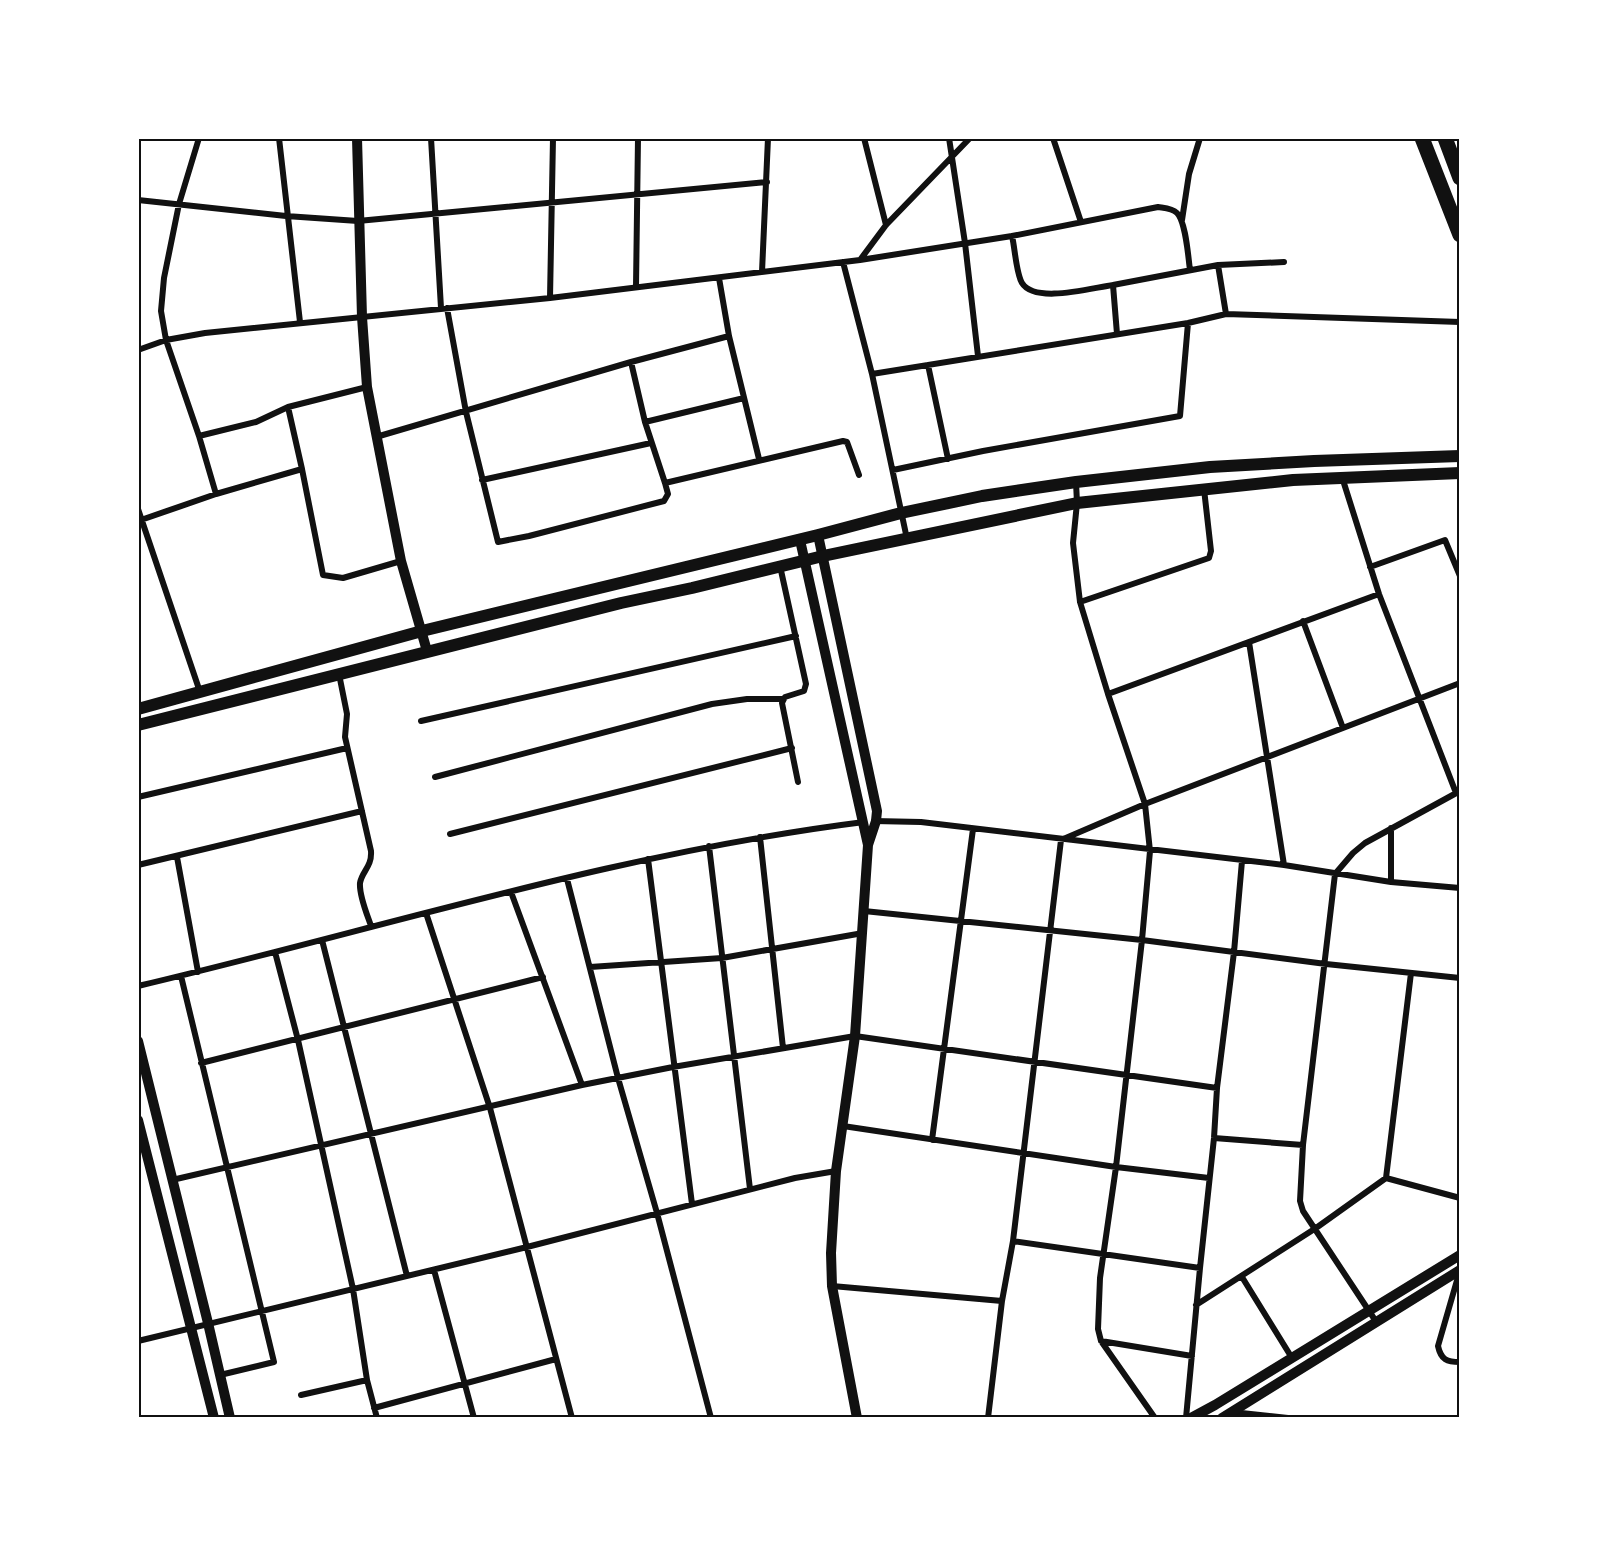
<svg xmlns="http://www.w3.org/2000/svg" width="1598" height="1556" font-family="'IBM Plex Sans',sans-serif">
  <rect width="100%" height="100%" fill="#fff"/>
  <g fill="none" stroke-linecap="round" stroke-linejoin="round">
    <path stroke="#111" stroke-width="6" d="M199,138L179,204L164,278L161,311L166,340L199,436L216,494
      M279,138L300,322
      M431,138L441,308
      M864,138L886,225
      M949,138L965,243L978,356
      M1053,138L1081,222
      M138,200L286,216L358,221L767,182
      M1182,220L1189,174L1200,138
      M1012,236C1015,248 1016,273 1022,283C1035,304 1091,288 1113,285L1117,334
      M860,260L1012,236L1158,207C1164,208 1172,208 1177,213C1186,222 1188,256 1190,270
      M843,262L872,374L907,539
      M1218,265L1226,314
      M762,272L768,138
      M719,278L729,336L759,459
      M1113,285L1218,265L1284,262
      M636,287L638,138
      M550,298L553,138
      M447,308L466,412L498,542L529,536L664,501L668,494L665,483
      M138,350L166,340L205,333L550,298L860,260L886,225L970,138
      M631,362L645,422L665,483L843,441L847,442L859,475
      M928,365L948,459
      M872,374L1188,323L1226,314L1460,322
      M288,407L302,469
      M645,422L744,398
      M199,436L256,422L288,407L367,387
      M376,437L631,362L729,336
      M893,470L983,451L1180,416L1188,323
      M1342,477L1379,594L1456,793
      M482,480L651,443
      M1076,482L1077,503L1073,543L1080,602L1108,694L1145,804L1150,851L1142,940L1116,1167L1100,1278L1098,1329L1101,1341L1155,1418
      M138,509L200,692
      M138,521L216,494L302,469L323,575L343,578L401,561
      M780,566L806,684L804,691L785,697L782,703L798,782
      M1370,567L1445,540L1460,576
      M1080,602L1209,558L1211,551L1204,489
      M1303,621L1343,728
      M1249,642L1284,865
      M339,674L347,714L345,737L371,851C372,867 362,871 360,883C359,896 367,914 371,926
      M1108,694L1379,594
      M421,721L796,636
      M435,777L712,704L747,699H783
      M138,797L347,748
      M874,821L921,822L1284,865L1391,882L1460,888
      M1391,828V882
      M450,834L792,748
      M760,837L783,1048
      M709,846L750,1189
      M177,857L198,972
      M648,859L692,1204
      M138,865L362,811
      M567,879L618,1078L657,1213L711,1418
      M511,892L582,1085
      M864,911L1142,940L1326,964L1460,978
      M426,913L490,1108L572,1418
      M322,940L407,1276
      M275,952L298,1040L353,1289L367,1380L377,1418
      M590,967L722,958L863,933
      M181,976L274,1362L220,1375
      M138,986C379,929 617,853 864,822
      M201,1063L543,977
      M843,1126L1116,1167L1209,1178
      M1214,1138L1303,1145
      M932,1140L973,829
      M1386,1178L1411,973
      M172,1180L582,1085L673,1067L855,1036L1217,1088
      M1013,1241L1200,1268
      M434,1270L474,1418
      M1460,1270L1438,1346C1441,1360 1447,1362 1460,1362
      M1242,1277L1292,1358
      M832,1286L1002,1301
      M1196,1305L1316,1228L1386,1178L1460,1198
      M1377,1323L1303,1211L1300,1201L1303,1145L1335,874L1353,853L1365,843L1460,791
      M138,1341L527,1247L795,1178L836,1171
      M1101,1341L1192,1356
      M301,1395L367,1380
      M374,1408L556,1359
      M1232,1412L1288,1418
      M988,1418L1002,1301L1013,1241L1061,840L1145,804L1460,683
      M1186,1418L1200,1268L1214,1138L1217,1088L1234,952L1242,861"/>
    <path stroke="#111" stroke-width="10" d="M357,138L362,317L367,387L401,561L427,651
      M818,535L877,811L876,821L868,845L855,1036L836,1171L831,1253L832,1286L857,1418
      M800,540L868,845
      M138,1041L208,1323L230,1418
      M138,1120L214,1418
      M1191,1418L1215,1405L1460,1255
      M1222,1418L1460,1270"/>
    <path stroke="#111" stroke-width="12" d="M138,709L422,631L818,535L901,513L982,496L1076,482L1210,467L1314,461L1460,456
      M138,725L621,603L692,588L823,556L1077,503L1293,480L1460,473"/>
    <path stroke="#111" stroke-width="15" d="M1422,138L1460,235
      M1445,138L1460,178"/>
  </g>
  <rect width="1598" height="1556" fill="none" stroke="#ffffff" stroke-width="279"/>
  <rect x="140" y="140" width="1318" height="1276" fill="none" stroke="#111" stroke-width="2"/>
</svg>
